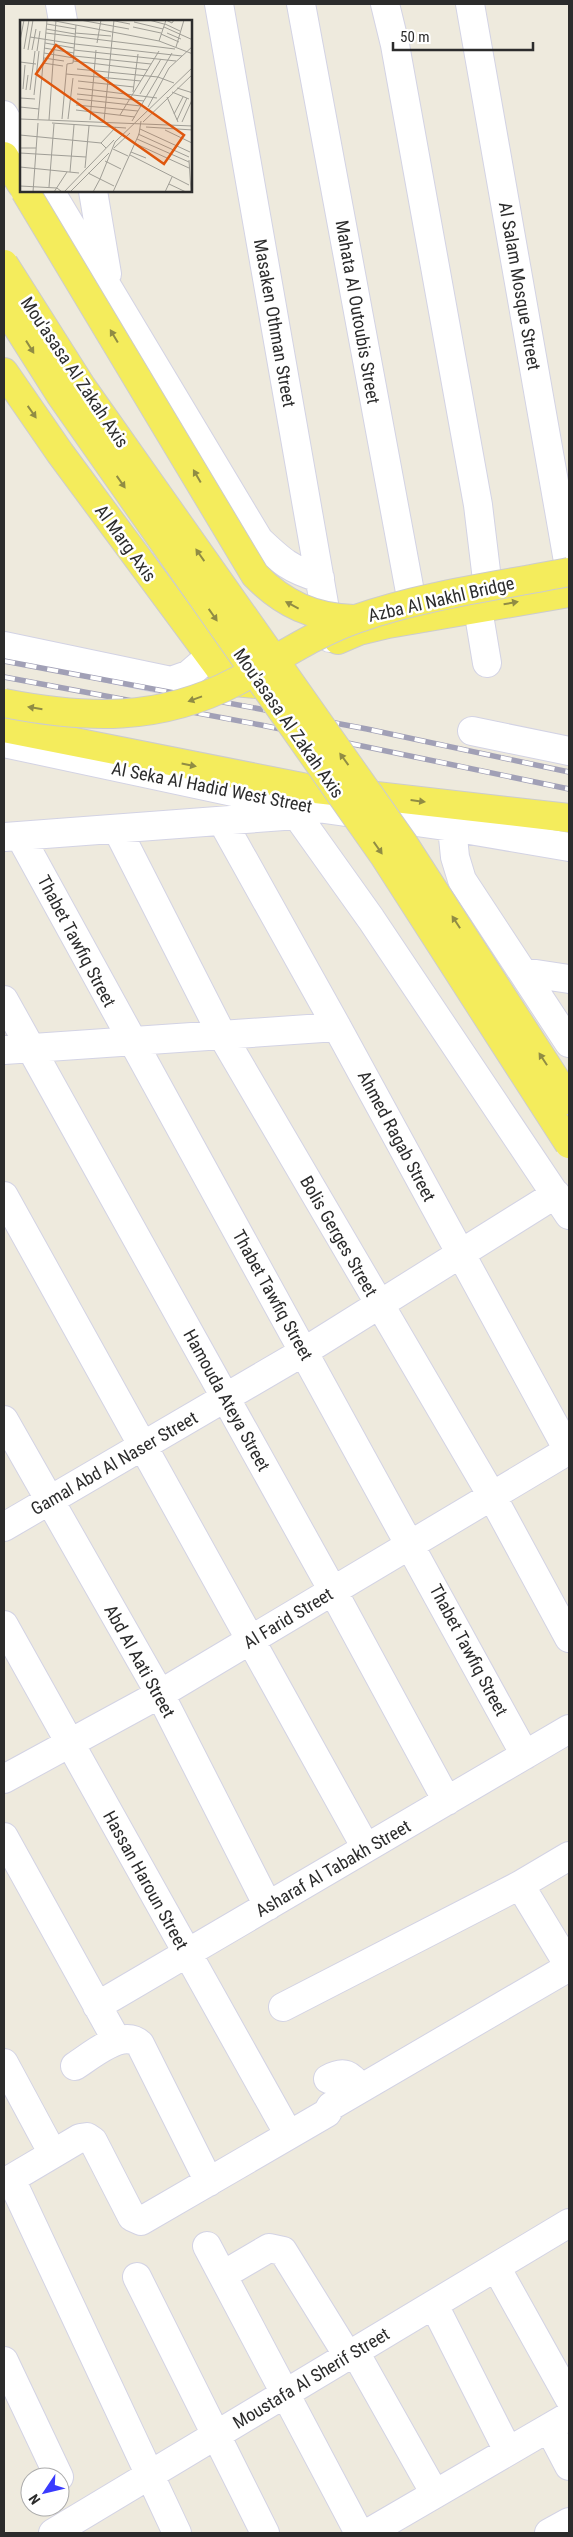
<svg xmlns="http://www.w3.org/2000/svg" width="573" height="2537" font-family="'Roboto Condensed',sans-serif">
  <rect width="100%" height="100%" fill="#eeeadd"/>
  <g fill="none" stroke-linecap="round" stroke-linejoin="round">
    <g stroke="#d3d3e4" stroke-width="30">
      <path id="minor" d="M60,4L63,21
        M219,4L330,638
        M301,4L415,619
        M385,4L395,45L478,505L488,588
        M470,4L569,567
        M4,115L21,144
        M50,191L259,540C281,561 291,570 320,578
        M93,191L107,274
        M478,609L487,663
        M4,646L171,681L188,675L210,656
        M472,731L569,751
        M4,743L289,804L452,827L569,847
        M289,804L371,919L569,1215
        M222,821L337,1027L569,1452
        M452,827L455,857L462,880L569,1043
        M117,829L222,1035L492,1496L569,1638
        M20,836C186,1144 359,1447 525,1755
        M5,837L297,815
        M523,972L569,979
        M4,1000L333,1591L447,1801
        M4,1050L337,1027
        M4,1196L366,1848
        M4,1420L160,1694L268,1906
        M4,1527L305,1351L556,1194
        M4,1625L289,2135
        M4,1779L160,1694L569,1450
        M4,1837L117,2041
        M520,1885L569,1966
        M97,2006L569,1729
        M283,2007L520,1885L569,1856
        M4,2063L53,2154
        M75,2066C91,2056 122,2028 140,2044L209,2182
        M328,2079C344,2070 351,2074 360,2089
        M11,2179L177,2533
        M4,2183L80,2138L87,2137L93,2141L132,2217L141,2221L327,2113L331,2106L569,1967
        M207,2246L359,2533
        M496,2267L569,2398
        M223,2275L269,2248L283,2251L348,2356
        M137,2277L265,2533
        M434,2305L508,2451
        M355,2352L435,2494
        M4,2361L59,2477
        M549,2428L569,2466
        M53,2533L569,2223
        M368,2533L569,2416
        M549,2533L569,2522"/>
    </g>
    <g stroke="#ccc" stroke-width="30">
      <path id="major" d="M4,156L21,184
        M4,372L60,453L222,672L234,682L256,684
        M338,640L359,631L388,624L569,593
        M4,728L307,788L569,818"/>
    </g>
    <use href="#minor" stroke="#fff" stroke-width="28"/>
    <use href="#major" stroke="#f4ec5c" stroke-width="28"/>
    <g stroke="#a1a0b6" stroke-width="5.5">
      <path id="rail" d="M4,661L367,729L569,772
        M4,677L261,725L569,789"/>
    </g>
    <use href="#rail" stroke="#fff" stroke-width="4" stroke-dasharray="11" stroke-linecap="butt"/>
    <g stroke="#ccc" stroke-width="30" stroke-linecap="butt">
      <path id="major-bridge" d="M25,191L255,575C283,604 314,618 354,619
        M4,264L82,387L404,844L569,1100
        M4,306L61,396L384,856L569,1144
        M4,703C86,719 159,722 235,682C275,661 313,634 356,619C424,595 498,586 569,572"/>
    </g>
    <use href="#major-bridge" stroke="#f4ec5c" stroke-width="28"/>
  </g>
  <defs><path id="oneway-solid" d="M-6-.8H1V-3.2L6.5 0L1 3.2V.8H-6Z" transform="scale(1.25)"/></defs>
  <g fill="#908c44">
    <use href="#oneway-solid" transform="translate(114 336) rotate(-121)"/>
    <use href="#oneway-solid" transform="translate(30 347) rotate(58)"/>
    <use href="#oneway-solid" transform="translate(32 412) rotate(55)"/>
    <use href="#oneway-solid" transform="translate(197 476) rotate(-120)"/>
    <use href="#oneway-solid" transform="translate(121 482) rotate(55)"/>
    <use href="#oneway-solid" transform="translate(200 555) rotate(-125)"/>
    <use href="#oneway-solid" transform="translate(511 603) rotate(-10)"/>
    <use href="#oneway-solid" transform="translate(292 605) rotate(-152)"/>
    <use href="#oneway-solid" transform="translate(213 615) rotate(55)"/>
    <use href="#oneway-solid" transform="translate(195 699) rotate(160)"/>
    <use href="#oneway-solid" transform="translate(35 708) rotate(-171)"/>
    <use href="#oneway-solid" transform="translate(344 759) rotate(-126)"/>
    <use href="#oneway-solid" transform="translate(189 765) rotate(11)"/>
    <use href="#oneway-solid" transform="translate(418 801) rotate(7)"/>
    <use href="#oneway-solid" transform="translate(378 848) rotate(55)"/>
    <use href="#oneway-solid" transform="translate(456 922) rotate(-123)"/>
    <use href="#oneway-solid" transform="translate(543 1059) rotate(-123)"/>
  </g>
  <g text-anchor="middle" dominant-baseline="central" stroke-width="5" stroke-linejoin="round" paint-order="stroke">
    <g font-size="18" fill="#2c2c2c" stroke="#fff">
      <text transform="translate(520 286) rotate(80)">Al Salam Mosque Street</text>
      <text transform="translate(358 312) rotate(80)">Mahata Al Outoubis Street</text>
      <text transform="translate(275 323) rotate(80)">Masaken Othman Street</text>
      <text transform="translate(75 372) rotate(56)">Mou'asasa Al Zakah Axis</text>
      <text transform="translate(126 543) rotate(54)">Al Marg Axis</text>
      <text transform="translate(441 599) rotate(-13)">Azba Al Nakhl Bridge</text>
      <text transform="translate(289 723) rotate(55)">Mou'asasa Al Zakah Axis</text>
      <text transform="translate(212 787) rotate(11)">Al Seka Al Hadid West Street</text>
      <text transform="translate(77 941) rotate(62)">Thabet Tawfiq Street</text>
      <text transform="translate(397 1136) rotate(62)">Ahmed Ragab Street</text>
      <text transform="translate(339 1236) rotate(60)">Bolis Gerges Street</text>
      <text transform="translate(273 1295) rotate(61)">Thabet Tawfiq Street</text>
      <text transform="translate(227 1400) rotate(61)">Hamouda Ateya Street</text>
      <text transform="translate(114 1463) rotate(-30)">Gamal Abd Al Naser Street</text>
      <text transform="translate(288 1618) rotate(-31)">Al Farid Street</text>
      <text transform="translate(469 1650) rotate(62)">Thabet Tawfiq Street</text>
      <text transform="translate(140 1661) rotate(61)">Abd Al Aati Street</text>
      <text transform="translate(333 1868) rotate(-30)">Asharaf Al Tabakh Street</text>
      <text transform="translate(146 1880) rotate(61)">Hassan Haroun Street</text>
      <text transform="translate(311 2378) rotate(-31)">Moustafa Al Sherif Street</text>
    </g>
  </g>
  <g transform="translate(20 20)">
    <rect width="172" height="172" fill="#eeeadd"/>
    <path fill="none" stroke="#a09e96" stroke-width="1" d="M30,0L139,21L173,34M60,0L109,9M90,0L110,4M129,0L144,4M114,2L143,9M27,4L56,9M145,4L160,11M113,7L141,13M144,7L173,20M26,9L55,14M26,13L155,29M55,13L91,16M147,13L161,19M141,14L159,22M10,17L55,24M0,21L4,0M139,21L146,0L152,3L154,0M25,23L54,28M77,23L81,0M55,24L162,36M156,27L164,0M24,28L54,33M4,29L9,0M8,30L13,0M12,30L16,9M54,30L156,41M17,31L20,11M24,33L54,38M54,36L131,44M24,38L44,41M53,41L128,50M0,42L16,44M23,43L43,46M57,49L138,57L154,63M46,54L121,61M58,61L114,67M58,68L137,78M157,68L173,73M3,69L5,45M6,70L8,55M10,70L15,31M113,72L118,34M152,72L169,79M57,74L124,81M120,74L141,39M14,75L19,31M147,77L158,102M0,78L15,79M57,79L121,86M56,85L118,91M0,87L19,89M128,87L149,48L173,26M56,90L115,97M154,94L163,77M100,95L139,31M0,99L173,106M18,99L27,0M42,99L47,44L53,43L56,5M48,99L53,58M29,100L36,0M70,100L76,30M157,100L167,78M84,101L94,0M112,101L152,33M123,102L173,54M162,102L172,80M32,103L106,108M126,107L173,110M120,109L170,132M145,110L172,123M118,114L169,137M0,115L81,123L86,128M117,119L169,142M81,123L96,107M114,123L169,148M0,128H16M94,128L110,113M93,129L108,136M111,132L126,138M0,133L66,137M110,135L169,165M169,140L171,172M85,141L101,149M0,147L59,153M65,148L69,106M50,152L54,105M68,153L80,159L73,172M149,164L166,172M0,166L37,168L42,172M94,166L80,159L95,122L173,47M29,167L34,104M13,172L18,103M34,172L47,152M44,172L94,120M50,172L89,133M93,172L119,114L121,101M145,172L152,157"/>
    <path fill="#df570e" fill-opacity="0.15" stroke="#df570e" stroke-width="2.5" d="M36,25L164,115L144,144L16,54Z"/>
    <rect width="172" height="172" fill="none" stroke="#2c2c2c" stroke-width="2.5"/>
  </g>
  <rect width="573" height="2537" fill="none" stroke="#2c2c2c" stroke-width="10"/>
  <g transform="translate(45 2492) rotate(235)"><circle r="24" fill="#ffffff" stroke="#ababab"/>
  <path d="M0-4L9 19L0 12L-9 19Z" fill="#3a3bfe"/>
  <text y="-8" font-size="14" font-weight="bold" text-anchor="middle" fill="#2c2c2c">N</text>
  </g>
  <path d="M393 42v8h140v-8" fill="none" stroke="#2c2c2c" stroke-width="2.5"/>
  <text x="400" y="42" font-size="15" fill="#2c2c2c" stroke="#ffffff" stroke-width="4" paint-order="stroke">50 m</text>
</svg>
